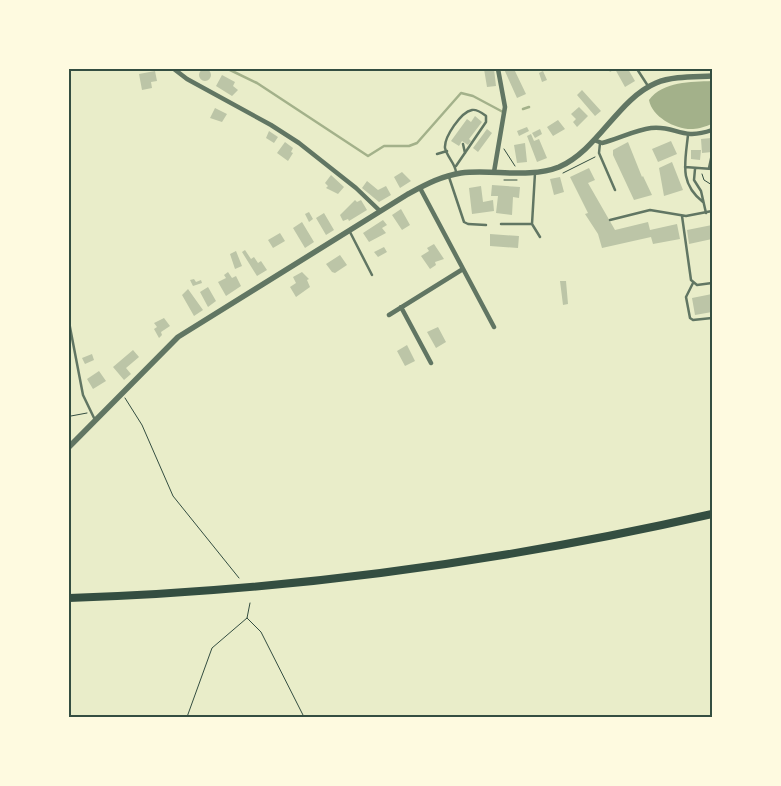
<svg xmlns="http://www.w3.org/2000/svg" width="781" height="786" font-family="Signika,sans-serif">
  <rect width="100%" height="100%" fill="#e9edc9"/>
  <path fill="#a3b18a" d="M712,81V124C706,126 699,129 693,129C676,130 652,117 649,100C663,81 691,82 712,81Z"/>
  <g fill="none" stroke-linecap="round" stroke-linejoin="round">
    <path stroke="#a3b18a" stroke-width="2.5" d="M228,69L257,83L368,156L384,146H409L417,143L461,93L473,96L503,112
      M523,109L529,107"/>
  </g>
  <path fill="#bcc5a7" d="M484,69H494L496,86L487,87Z
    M504,69H514L526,94L517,98Z
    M608,69H628L635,81L625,87L615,69L610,72Z
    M199 75a6 6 0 1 1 12 0a6 6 0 1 1-12 0Z
    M155,71L157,81L151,82L152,88L142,90L139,74Z
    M543,71L547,80L542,82L539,73Z
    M222,75L235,82L233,86L238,90L232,96L216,86Z
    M582,90L601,111L595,116L577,95Z
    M579,107L588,116L577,127L573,122L576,119L571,114Z
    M215,108L227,114L222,122L210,118Z
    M475,116L482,122L469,139L471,141L468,145L462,141L459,146L451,141L467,119L471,122Z
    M558,120L565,129L553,136L547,127Z
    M527,127L529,131L519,136L517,131Z
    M487,129L492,133L478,152L473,148Z
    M540,129L542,134L535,138L532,133Z
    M269,131L278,137L274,143L266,138Z
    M531,134L534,141L539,139L547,158L537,162L527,136Z
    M711,138L712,152L702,153L701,139Z
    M671,141L677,154L658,162L652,149Z
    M285,142L293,148L291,152L293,153L288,161L277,153Z
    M628,142L642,177L643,176L652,195L634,200L613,155V150Z
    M525,143L527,162L517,163L514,145Z
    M691,150H701L700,160L691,159Z
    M672,162L683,190L664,196L659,168Z
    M589,168L595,180L588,183L615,230L648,222L650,230L677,224L680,239L653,244L651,237L602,248L598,234L585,214L588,213L570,177Z
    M402,172L411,181L400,188L394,177Z
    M331,175L344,187L338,194L326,188L328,186L325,183Z
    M560,177L564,192L554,195L550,179Z
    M367,181L378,190L386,186L391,195L379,202L362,188Z
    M492,185L520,187L519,198L513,197L512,215L496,213L498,196H491Z
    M481,186L483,202L493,200L494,211L472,214L469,188Z
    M355,200L357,202L361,200L367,210L349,221L348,219L343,221L340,215Z
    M401,209L410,225L402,230L392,215Z
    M309,212L313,219L309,222L305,214Z
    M324,213L334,230L326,235L316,218Z
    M383,220L387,225L382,228L386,233L369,242L363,233Z
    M302,222L314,242L305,248L293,228Z
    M712,225V239L689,244L687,230Z
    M280,233L285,241L273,248L268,240Z
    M490,234L519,236L518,248L490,246Z
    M434,244L444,259L435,262L436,265L430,269L421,256L429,251L427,248Z
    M384,247L387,252L378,257L374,252Z
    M245,250L251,259L254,257L258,263L261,261L267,270L257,276L242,252Z
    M236,251L242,266L235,269L230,254Z
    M340,255L347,265L335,273L332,272L326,264Z
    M228,272L232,278L236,276L241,286L226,296L218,282L226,278L224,275Z
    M302,272L309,279L307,280L310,287L296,297L290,287L296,283L293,277Z
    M194,279L196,282L201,280L202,283L193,286L190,280Z
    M560,281H566L568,304L563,305Z
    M208,287L216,301L208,307L200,292Z
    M188,289L203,310L194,316L182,295Z
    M712,294V312L695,315L692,298Z
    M164,318L170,326L161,332L162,335L159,338L154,329L157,327L154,323Z
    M438,327L446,342L436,348L427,332Z
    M407,345L415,361L405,366L397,351Z
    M133,350L139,357L126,368L131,374L124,380L113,367Z
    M92,354L94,360L85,364L82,358Z
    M99,371L106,381L93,389L87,379Z"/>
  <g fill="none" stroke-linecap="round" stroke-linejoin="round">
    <path stroke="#344e41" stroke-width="1" d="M504,149L515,166
      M563,173L595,157
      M702,174L704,180L712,185
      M504,180H517
      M125,398L142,425L173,496L239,578
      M71,416L87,413
      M250,603L247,618L261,632L304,717
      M187,717L212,648L247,618"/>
    <path stroke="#617663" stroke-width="2.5" d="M637,69L648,86
      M688,135C685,163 679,183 703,202
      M600,143L599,153L615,190
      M463,144L465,153
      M437,154L447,151
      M456,166L486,122V116C482,113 477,109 472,110C461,112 444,137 445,148C447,157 455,163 456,172
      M685,167L712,169
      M709,168L712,154
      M695,169L694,180L701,191L706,213
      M535,173L532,224L540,237
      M449,177L464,222L468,224L486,225
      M682,216L691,280L697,285L712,283
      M610,220L650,210L686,216L712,211
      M501,224H532
      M350,232L372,275
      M693,283L686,297L690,318L693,320L712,318
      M69,322L83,395L95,420"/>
    <path stroke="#617663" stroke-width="4.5" d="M174,69L187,79L271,125L299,143L356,188L380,211
      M594,140L602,143C618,139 635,130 651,128C676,125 681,141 712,130
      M494,172L505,107L498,69
      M420,188L494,327
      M401,307L431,363
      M389,315L463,269"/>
    <path stroke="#617663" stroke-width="5.5" d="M69,447L178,337L408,194C425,185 441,176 461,173C492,169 529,179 559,167C598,150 618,99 656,83C673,76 694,77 712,76"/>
    <path stroke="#344e41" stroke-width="8" d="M69,598C286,591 501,562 712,514"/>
  </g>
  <rect width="781" height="786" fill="none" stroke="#fefae0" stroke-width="140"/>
  <rect x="70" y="70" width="641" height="646" fill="none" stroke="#344e41" stroke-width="2"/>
</svg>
